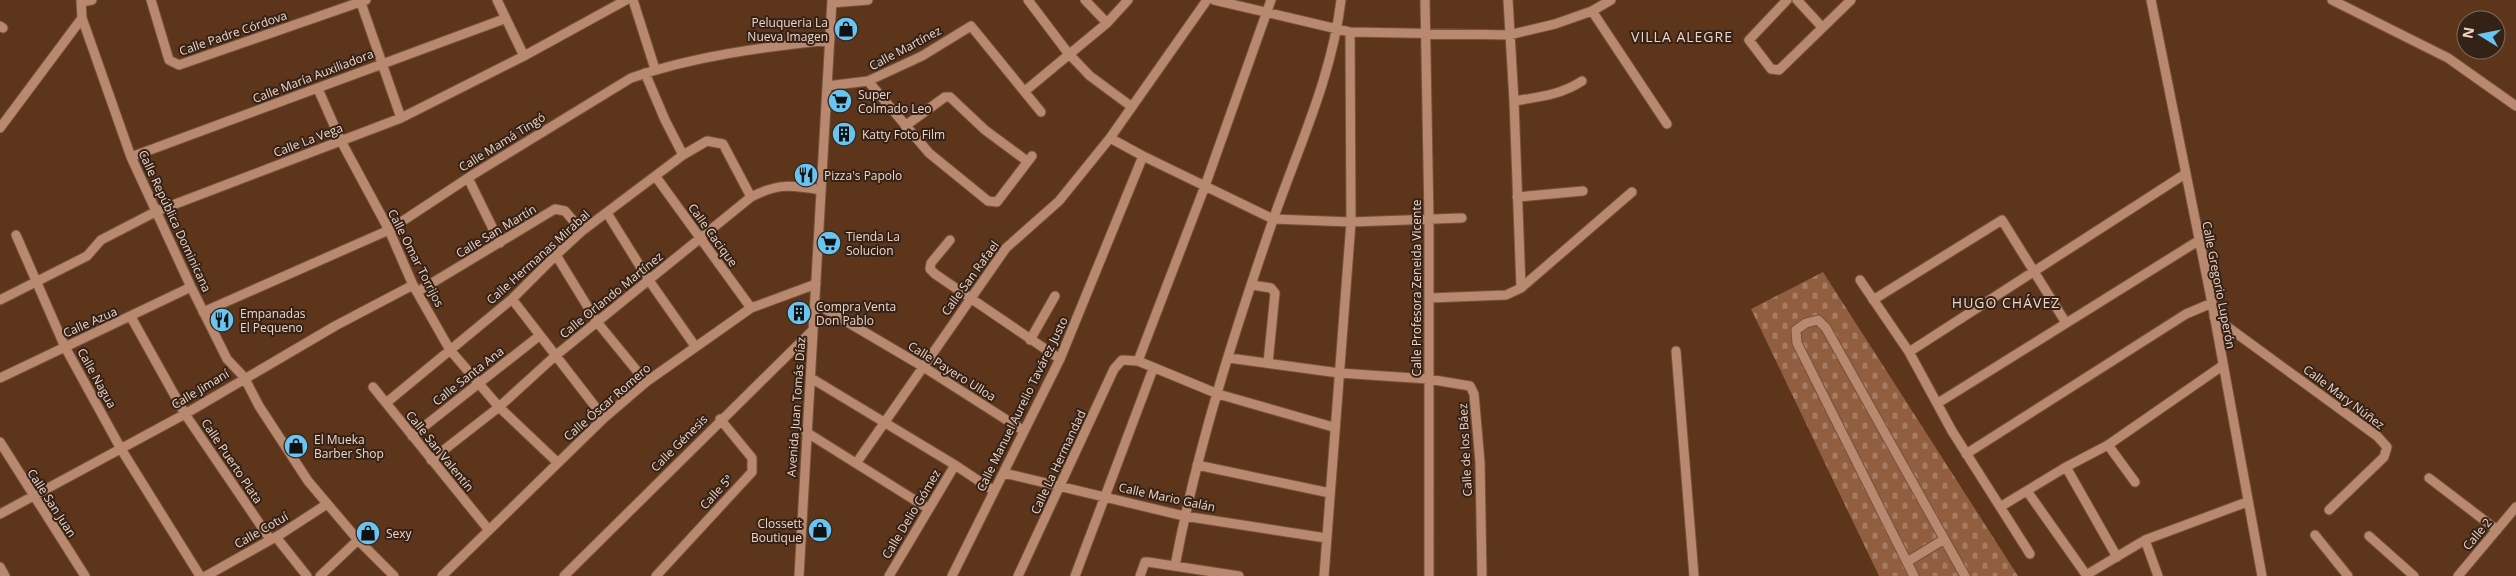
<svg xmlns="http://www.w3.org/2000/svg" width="2516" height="576" font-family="'Open Sans',sans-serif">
  <defs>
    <pattern id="cemetery-stones" width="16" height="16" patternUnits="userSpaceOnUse" patternTransform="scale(1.25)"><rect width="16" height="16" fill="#915e3f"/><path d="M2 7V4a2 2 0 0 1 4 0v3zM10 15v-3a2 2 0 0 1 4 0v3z" fill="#a67c62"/></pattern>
  </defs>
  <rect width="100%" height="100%" fill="#5d351b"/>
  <path fill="url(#cemetery-stones)" d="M1823,272L2018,576H1879L1751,309Z"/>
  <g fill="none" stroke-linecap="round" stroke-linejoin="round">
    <g stroke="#75533c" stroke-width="11">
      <path id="minor" d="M81,0L82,18L131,157L191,287L227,359L244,377L259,406L308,481L358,540L394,576
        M151,0L169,60L179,65L366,0
        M360,0L401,118
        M497,0L524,56
        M633,0L655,69
        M1028,0L1068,53L1090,76L1132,107
        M1085,0L1107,23
        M1214,0L1350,32L1509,35L1555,24L1592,11L1611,0
        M1425,0L1429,221V576
        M1508,0L1514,101L1521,288
        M1787,0L1749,40L1771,69L1779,70L1851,0
        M1797,0L1822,27
        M2151,0L2212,303L2262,576
        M2332,0L2448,58L2516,106
        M82,2L92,0
        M832,3L868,0
        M1592,11L1667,124
        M0,26L3,28
        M645,73L665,120L683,155
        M868,81L929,153L988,201L997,202L1032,156
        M827,86L868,81L922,56L971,26L1041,112
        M318,89L341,141L389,230L413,285L450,350L499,407L558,463
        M1025,91L1107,23L1128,0
        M1514,101C1539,97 1561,95 1582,81
        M905,126L945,97H950L985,130L1027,161
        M0,128L82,18
        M1110,138L1143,156L1273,219L1351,222L1462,218
        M131,157L504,19
        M656,177L751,308
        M468,178L500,243
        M1517,197L1583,191
        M607,213L648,279L695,346
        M16,235L65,347L121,449L200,576
        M950,240L931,263L930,269L935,274L1060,359
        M556,255L597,322L646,382
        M1860,280L1909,352L1952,431L2030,554
        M1252,285L1271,288L1275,293L1268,363
        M417,292L555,209L565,211L582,231
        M1429,298L1506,295L1521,288L1632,192
        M512,299L604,418
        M0,300L87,256L101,240L157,211L401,118L524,56L626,0
        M1873,300L2002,220L2066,323
        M815,303L922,366L1024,431
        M203,312L389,230L474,174L631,78C694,56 764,47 830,40
        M131,317L185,414L270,539
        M2214,317L2377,436L2387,447L2384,457L2329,510
        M1030,340L1055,296
        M1676,351L1694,576
        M1909,352L2185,174
        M1229,358L1339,373L1428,379L1470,386L1474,394L1480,462L1482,576
        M1138,361L1205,186L1271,0
        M0,378L191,287
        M811,378L955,465L994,491
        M373,387L488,529
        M386,403L512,299L556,255L582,231L683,155L707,141L723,144L751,197
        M1938,403L2198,241
        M806,432L929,509
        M412,436L539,336
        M0,442L85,576
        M2108,445L2135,482
        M1966,454L2186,314L2212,303
        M431,460L499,407L555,356L751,197C778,183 792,185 821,190
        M857,462L1006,248L1059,201L1110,138L1207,0
        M1197,465L1330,493
        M2066,467L2117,557
        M1004,473L1184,516L1326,538
        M2429,478L2497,530
        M2027,491L2087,576
        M2000,507L2066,467L2108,445L2222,366
        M0,514L185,414L335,326L413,285
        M2315,535L2348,576
        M2369,536L2414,576
        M276,537L307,576
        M2145,540L2158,576
        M1907,562L1943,540
        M1175,566C1197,448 1234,333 1273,220C1298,148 1332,77 1341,0
        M0,567L5,576
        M2086,575L2145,540L2247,502
        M206,576L281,534L327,504
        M320,576L358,540
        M442,576L604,418L646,382L751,308L816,284
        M564,576L813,330
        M656,576L752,472V458L720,419
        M799,576L832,0
        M889,576L955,465
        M952,576L1060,359L1143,156
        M1018,576L1114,369L1122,360L1138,361L1218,394L1333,427
        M1075,576L1153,369
        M1140,576L1145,562H1148L1239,576
        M1324,576L1351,222L1350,32
        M1914,576L1797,343L1796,330L1806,323L1818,320L1826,328L1965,576
        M2458,576L2516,507"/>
    </g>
    <use href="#minor" stroke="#b8896e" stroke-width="9"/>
  </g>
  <defs>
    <g id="shop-disc" transform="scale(1.25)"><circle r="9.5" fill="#68c4f0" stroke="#352217"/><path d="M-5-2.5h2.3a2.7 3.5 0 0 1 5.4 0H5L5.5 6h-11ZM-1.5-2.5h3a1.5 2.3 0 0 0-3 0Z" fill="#111"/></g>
    <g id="supermarket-disc" transform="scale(1.25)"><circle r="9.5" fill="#68c4f0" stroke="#352217"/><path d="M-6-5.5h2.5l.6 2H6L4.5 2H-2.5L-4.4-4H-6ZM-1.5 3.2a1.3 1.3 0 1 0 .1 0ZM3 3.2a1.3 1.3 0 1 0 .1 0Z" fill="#111"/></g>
    <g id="building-disc" transform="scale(1.25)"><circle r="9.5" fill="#68c4f0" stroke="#352217"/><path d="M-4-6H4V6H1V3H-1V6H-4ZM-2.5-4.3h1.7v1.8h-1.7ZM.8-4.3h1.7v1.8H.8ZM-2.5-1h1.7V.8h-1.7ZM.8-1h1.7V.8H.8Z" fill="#111"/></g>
    <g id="restaurant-disc" transform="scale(1.25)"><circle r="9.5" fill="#68c4f0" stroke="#352217"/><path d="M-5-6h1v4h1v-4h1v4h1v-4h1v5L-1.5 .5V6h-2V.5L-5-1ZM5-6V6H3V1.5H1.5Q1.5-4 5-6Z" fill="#111"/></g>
  </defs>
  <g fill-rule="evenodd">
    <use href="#shop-disc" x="846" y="29"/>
    <use href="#supermarket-disc" x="840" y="101"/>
    <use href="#building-disc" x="844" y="134"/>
    <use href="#restaurant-disc" x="806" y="175"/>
    <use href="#supermarket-disc" x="829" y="243"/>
    <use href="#building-disc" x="799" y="313"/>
    <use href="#restaurant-disc" x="222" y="320"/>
    <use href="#shop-disc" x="296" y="446"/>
    <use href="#shop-disc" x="820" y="530"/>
    <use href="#shop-disc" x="368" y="533"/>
  </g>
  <g text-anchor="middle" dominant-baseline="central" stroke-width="4" stroke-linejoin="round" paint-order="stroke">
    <g font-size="12" fill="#efd5c7" stroke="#352217" text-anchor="start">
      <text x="828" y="22" text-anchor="end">Peluqueria La<tspan x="828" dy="14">Nueva Imagen</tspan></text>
      <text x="858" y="94">Super<tspan x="858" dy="14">Colmado Leo</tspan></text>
      <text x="862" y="134">Katty Foto Film</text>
      <text x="824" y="175">Pizza's Papolo</text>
      <text x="846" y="236">Tienda La<tspan x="846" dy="14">Solucion</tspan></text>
      <text x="816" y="306">Compra Venta<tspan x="816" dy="14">Don Pablo</tspan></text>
      <text x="240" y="313">Empanadas<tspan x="240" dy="14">El Pequeno</tspan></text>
      <text x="314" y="439">El Mueka<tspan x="314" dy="14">Barber Shop</tspan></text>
      <text x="802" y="523" text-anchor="end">Clossett<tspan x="802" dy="14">Boutique</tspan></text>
      <text x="386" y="533">Sexy</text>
    </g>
    <g font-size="12" fill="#efd5c7" stroke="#352217">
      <text transform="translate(233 33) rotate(-19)">Calle Padre Córdova</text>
      <text transform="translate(905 48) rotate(-28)">Calle Martínez</text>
      <text transform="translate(313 76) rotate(-21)">Calle María Auxiliadora</text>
      <text transform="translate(308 140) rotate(-21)">Calle La Vega</text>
      <text transform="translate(502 142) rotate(-32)">Calle Mamá Tingó</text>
      <text transform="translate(175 221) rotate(65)">Calle República Dominicana</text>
      <text transform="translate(496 231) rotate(-31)">Calle San Martín</text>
      <text transform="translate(713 235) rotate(54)">Calle Cacique</text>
      <text transform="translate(538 257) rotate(-42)">Calle Hermanas Mirabal</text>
      <text transform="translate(416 258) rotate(63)">Calle Omar Torrijos</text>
      <text transform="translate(970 278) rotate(-54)">Calle San Rafael</text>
      <text transform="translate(2219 285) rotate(79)">Calle Gregorio Luperón</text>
      <text transform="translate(1416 288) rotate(-90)">Calle Profesora Zeneida Vicente</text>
      <text transform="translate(611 295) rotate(-39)">Calle Orlando Martínez</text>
      <text transform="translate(90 322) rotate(-24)">Calle Azua</text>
      <text transform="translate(952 371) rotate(32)">Calle Payero Ulloa</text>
      <text transform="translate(468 376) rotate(-38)">Calle Santa Ana</text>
      <text transform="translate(97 378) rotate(61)">Calle Nagua</text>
      <text transform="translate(200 389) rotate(-31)">Calle Jimaní</text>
      <text transform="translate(2344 397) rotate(37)">Calle Mary Núñez</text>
      <text transform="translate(607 402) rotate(-41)">Calle Óscar Romero</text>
      <text transform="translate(1022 404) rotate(-64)">Calle Manuel Aurelio Tavárez Justo</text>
      <text transform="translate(796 407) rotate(-86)">Avenida Juan Tomás Díaz</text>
      <text transform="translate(679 443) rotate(-45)">Calle Génesis</text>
      <text transform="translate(1465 450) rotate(-93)">Calle de los Báez</text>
      <text transform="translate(440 451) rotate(51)">Calle San Valentín</text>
      <text transform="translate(232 461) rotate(56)">Calle Puerto Plata</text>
      <text transform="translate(1058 462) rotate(-65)">Calle La Hermandad</text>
      <text transform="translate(716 492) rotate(-47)">Calle 5ª</text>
      <text transform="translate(1167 497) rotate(12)">Calle Mario Galán</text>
      <text transform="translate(52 503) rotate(57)">Calle San Juan</text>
      <text transform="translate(911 514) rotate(-59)">Calle Delio Gómez</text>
      <text transform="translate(261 530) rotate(-30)">Calle Cotuí</text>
      <text transform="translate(2477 534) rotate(-50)">Calle 2</text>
    </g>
    <g font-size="14" letter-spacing="1" fill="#efd5c7" stroke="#352217">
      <text x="1682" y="36">VILLA ALEGRE</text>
      <text x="2006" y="302">HUGO CHÁVEZ</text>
    </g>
  </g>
  <g transform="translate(2481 35) rotate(280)"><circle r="24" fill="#352217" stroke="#7f6a5d"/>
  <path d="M0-4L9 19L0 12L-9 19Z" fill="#68c4f0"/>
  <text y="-8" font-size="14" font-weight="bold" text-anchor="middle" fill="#efd5c7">N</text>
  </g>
</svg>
